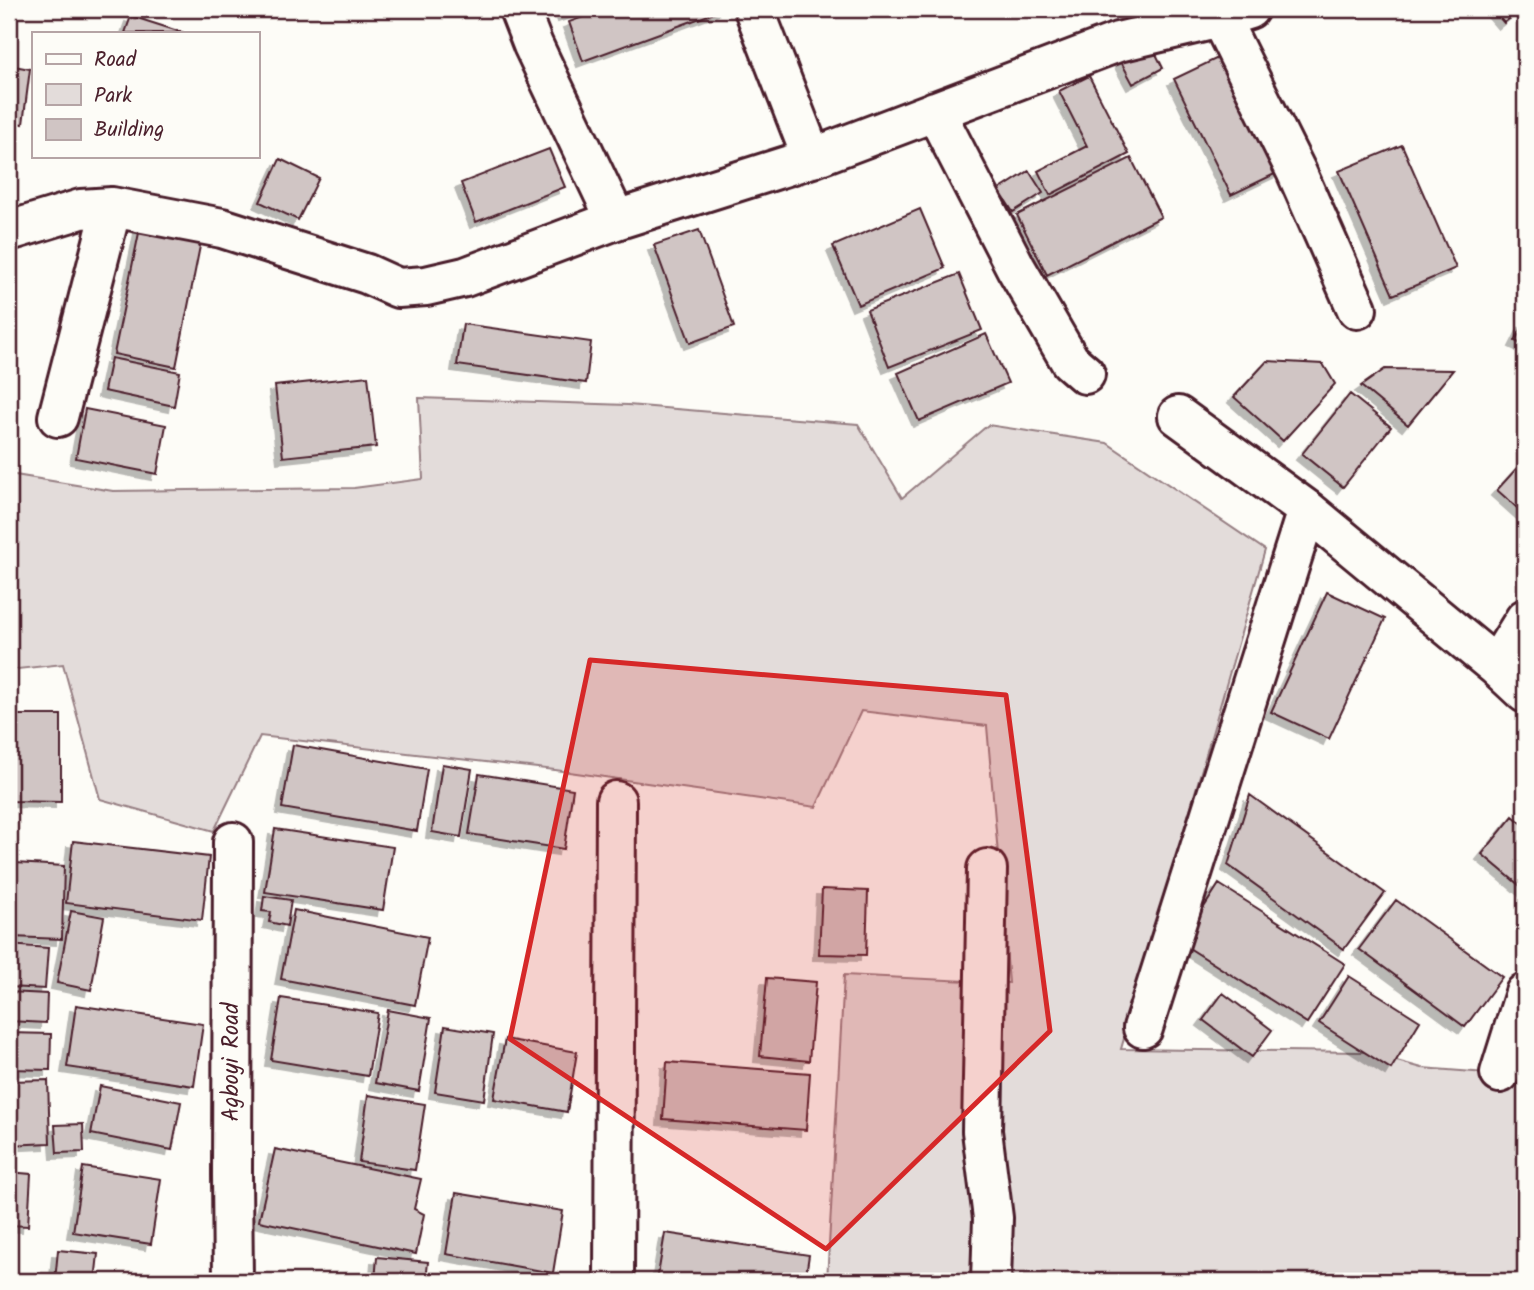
<svg xmlns="http://www.w3.org/2000/svg" width="1534" height="1290" font-family="Kalam,sans-serif">
  <defs>
    <filter id="shadow"><feDropShadow dx="-6" dy="6" stdDeviation="0" flood-color="#0004"/></filter>
  </defs>
  <rect width="100%" height="100%" fill="#fdfcf7"/>
  <filter id="ink" filterUnits="userSpaceOnUse"><feTurbulence type="fractalNoise" baseFrequency=".0143" numOctaves="2"/><feDisplacementMap in="SourceGraphic" scale="14" xChannelSelector="R" yChannelSelector="G"/><feConvolveMatrix kernelMatrix="1 2 1 2 8 2 1 2 1" color-interpolation-filters="sRGB"/></filter>
  <g filter="url(#ink)">
    <path fill="#e3dcda" stroke="#967e82" stroke-width="2" d="M419,398L628,405L858,424L902,498L988,425L1107,443L1265,550L1121,1049L1364,1052L1422,1068L1525,1076V1281H827L844,975L1009,983L987,726L861,711L816,807L555,770L260,736L214,831L100,799L63,664L9,670V474L113,491L354,488L423,479Z"/>
    <path fill="#d0c5c4" stroke="#4a1f2b" stroke-width="2" filter="url(#shadow)" d="M117,9H151V14Z
      M562,9H586L564,16Z
      M605,9H725L583,61L569,22Z
      M1492,9H1521L1504,23Z
      M131,16L184,33H125Z
      M1151,44L1163,68L1133,84L1120,60Z
      M1224,55L1281,171L1231,195L1174,79Z
      M9,65L30,69L23,124L9,122Z
      M1089,76L1129,154L1050,195L1038,171L1087,146L1059,91Z
      M1402,145L1456,268L1393,295L1339,171Z
      M549,149L565,187L476,222L461,183Z
      M1131,158L1161,217L1047,275L1017,215Z
      M280,159L319,178L298,220L260,202Z
      M1029,171L1043,193L1013,212L999,190Z
      M920,209L945,268L858,305L833,246Z
      M141,223L202,236L176,367L114,354Z
      M699,230L734,327L690,343L654,245Z
      M959,274L982,330L889,367L867,310Z
      M1525,321V346L1515,341Z
      M463,324L591,342L586,383L457,365Z
      M986,334L1008,383L919,421L898,373Z
      M111,358L180,372L174,406L104,391Z
      M1267,361L1323,364L1335,384L1283,441L1234,397Z
      M1385,369L1453,370L1408,425L1361,386Z
      M368,376L376,447L283,457L275,386Z
      M1350,394L1391,427L1343,487L1302,454Z
      M85,409L166,425L157,474L76,458Z
      M1525,459V515L1497,490Z
      M1327,592L1385,619L1329,739L1271,712Z
      M9,715H61V802L9,801Z
      M293,745L427,769L417,831L282,808Z
      M442,764L472,769L461,837L432,832Z
      M479,774L573,789L564,849L469,834Z
      M1250,795L1385,893L1344,949L1228,865Z
      M1513,816L1525,826V890L1482,854Z
      M275,829L393,847L383,910L265,892Z
      M73,841L209,857L202,920L66,903Z
      M15,863L64,866L62,939L12,937Z
      M1219,884L1345,964L1307,1023L1181,943Z
      M822,889L868,891L866,955L819,954Z
      M264,896L291,900L287,926L269,922L271,912L262,911Z
      M1396,900L1502,977L1465,1027L1359,949Z
      M294,910L428,937L415,1005L281,979Z
      M71,911L104,917L91,990L57,983Z
      M9,945L48,948L45,989L9,987Z
      M1349,976L1420,1021L1391,1069L1319,1023Z
      M767,978L816,982L809,1061L760,1056Z
      M9,992L47,994L46,1023L9,1021Z
      M1223,993L1272,1030L1252,1057L1203,1020Z
      M281,998L378,1013L368,1076L271,1060Z
      M76,1005L203,1024L194,1086L67,1067Z
      M388,1010L431,1018L419,1091L375,1083Z
      M445,1026L493,1034L484,1100L435,1092Z
      M9,1033L51,1034L50,1070L9,1069Z
      M505,1039L577,1052L567,1112L494,1099Z
      M667,1062L810,1073L806,1130L663,1119Z
      M48,1080L50,1143L9,1145V1081Z
      M100,1086L181,1102L172,1150L91,1134Z
      M368,1095L425,1104L415,1170L359,1162Z
      M83,1124L84,1152L57,1153L55,1125Z
      M275,1149L421,1179L414,1209L424,1214L416,1254L259,1221Z
      M83,1167L161,1179L151,1244L73,1232Z
      M9,1172L31,1174L28,1226L9,1225Z
      M456,1193L563,1211L553,1273L446,1254Z
      M665,1233L809,1255L805,1281H657Z
      M58,1250L98,1254L95,1281H55Z
      M377,1257L428,1262L426,1281H375Z"/>
    <g fill="none" stroke-linecap="round" stroke-linejoin="round">
      <g stroke="#4a1f2b" stroke-width="44">
        <path id="minor" d="M519,9L533,45L616,220
          M754,9L812,158
          M1220,18L1296,171L1357,309
          M935,111L1016,268L1070,361L1085,374
          M9,231L81,209L112,207L222,228L367,274L398,288L426,286L465,277L616,220L812,158L1118,42L1220,18L1249,9
          M1178,416L1307,510L1496,666L1525,693
          M58,417L112,207
          M1496,666L1525,619
          M233,842L232,1175L233,1281
          M987,869L982,1131L993,1218L991,1281
          M1143,1028L1307,510
          M1500,1073L1525,993
          M614,1281L616,801"/>
      </g>
      <use href="#minor" stroke="#fdfcf7" stroke-width="38"/>
    </g>
  </g>
  <path fill="#d62828" fill-opacity="0.2" stroke="#d62828" stroke-width="5" stroke-linejoin="round" d="M590,660L1006,695L1050,1031L826,1249L510,1039Z"/>
  <g text-anchor="middle" dominant-baseline="central" stroke-width="7" stroke-linejoin="round" paint-order="stroke">
    <g font-size="23" fill="#4a1f2b" stroke="#fdfcf7">
      <text transform="translate(232 1062) rotate(-90)">Agboyi Road</text>
    </g>
  </g>
  <rect width="1534" height="1290" fill="none" stroke="#fdfcf7" stroke-width="35"/>
  <rect x="18" y="18" width="1499" height="1255" fill="none" stroke="#4a1f2b" stroke-width="2.5" filter="url(#ink)"/>
  <rect x="32" y="32" width="228" height="126" fill="#fdfcf7" stroke="#b5a4a5" stroke-width="2"/>
  <rect x="46" y="54" width="35" height="10" fill="#fdfcf7" stroke="#b5a4a5" stroke-width="2"/>
  <text x="94" y="66" font-size="21" fill="#4a1f2b">Road</text>
  <rect x="46" y="84" width="35" height="21" fill="#e3dcda" stroke="#b5a4a5" stroke-width="2"/>
  <text x="94" y="102" font-size="21" fill="#4a1f2b">Park</text>
  <rect x="46" y="119" width="35" height="21" fill="#d0c5c4" stroke="#b5a4a5" stroke-width="2"/>
  <text x="94" y="136" font-size="21" fill="#4a1f2b">Building</text>
</svg>
